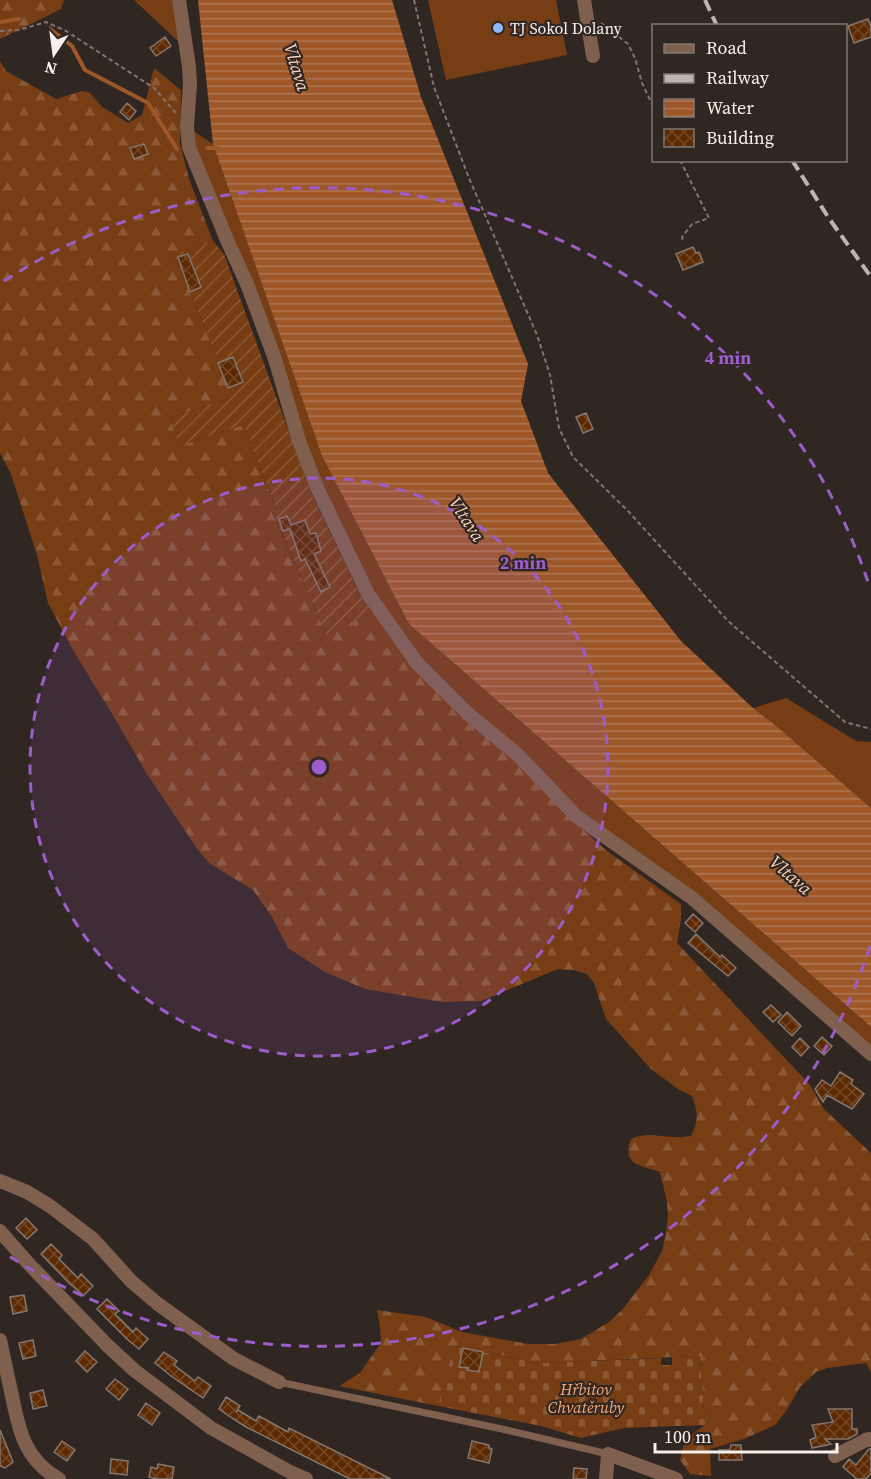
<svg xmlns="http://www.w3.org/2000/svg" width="871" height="1479" font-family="'Source Serif 4',serif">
  <defs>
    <pattern id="forest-firs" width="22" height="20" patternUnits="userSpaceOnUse" patternTransform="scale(1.5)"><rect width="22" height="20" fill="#773d14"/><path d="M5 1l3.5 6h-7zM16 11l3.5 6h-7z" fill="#8b5936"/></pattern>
    <pattern id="cemetery-stones" width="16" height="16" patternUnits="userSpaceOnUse" patternTransform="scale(1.5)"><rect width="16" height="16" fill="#773d14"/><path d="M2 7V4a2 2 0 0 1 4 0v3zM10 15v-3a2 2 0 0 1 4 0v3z" fill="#8b5936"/></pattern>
    <pattern id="garden-furrows" width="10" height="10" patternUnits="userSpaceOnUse" patternTransform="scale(1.5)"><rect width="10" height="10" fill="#773d14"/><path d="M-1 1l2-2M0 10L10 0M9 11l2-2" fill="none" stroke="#8b5936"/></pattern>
    <pattern id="water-rules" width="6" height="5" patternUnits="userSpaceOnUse" patternTransform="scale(1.5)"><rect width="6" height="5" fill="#9d5729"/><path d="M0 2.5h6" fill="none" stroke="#b07853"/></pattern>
    <pattern id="building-cross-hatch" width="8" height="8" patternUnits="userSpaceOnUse" patternTransform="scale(1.5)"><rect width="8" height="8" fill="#5c2902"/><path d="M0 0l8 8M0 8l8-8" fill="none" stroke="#744827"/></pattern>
  </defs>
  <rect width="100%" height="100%" fill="#312722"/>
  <path fill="#773d14" d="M134,0H172L180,43Z
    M428,0H556L567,55L446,80Z
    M187,127L213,144L322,456L409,624L871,1027V1054L692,898L576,816L467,713L368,594L318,490Z
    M786,698L856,741L871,742V808L780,729L753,708Z"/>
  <path fill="url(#forest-firs)" d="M0,0H64L61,9L0,39Z
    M0,61L6,71L56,99L82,91L90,93L101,106L128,123L142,115L154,68L181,90L180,143L189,179L213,241L174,255L200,316L232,397L170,418L179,446L243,425L277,511L272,512L326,634L372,612L457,714L511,756L572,820L607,851L681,904V919L677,943L810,1085L824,1109L871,1153V1372L866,1363L827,1368L816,1372L800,1387L786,1411L775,1425L744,1439L710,1449L711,1476L690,1474L680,1460L685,1439L705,1425L700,1356L539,1363L455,1346L438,1406L339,1386L360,1373L381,1343L380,1326L377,1310L426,1317L462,1332L528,1344H555L581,1339L609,1322L622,1310L649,1275L662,1251L666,1234L668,1216L667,1202L660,1172C641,1165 621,1165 631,1139C645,1132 660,1137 676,1137C680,1138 686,1136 691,1136C699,1120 698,1112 692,1096L678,1089L651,1069L606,1019L594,983L587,974L573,970L558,969L481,1001L441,1002L365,989L325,972L288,948L272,917L253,890L209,863L198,850L147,774L114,717L73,650L48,603L37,555L11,474L0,453Z"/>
  <path fill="url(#cemetery-stones)" d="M454,1346L463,1348L459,1366L479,1371L483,1352L539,1363L661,1358V1365H672V1357L700,1356L705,1425L624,1428L581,1438L541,1426L438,1406Z"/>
  <path fill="url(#garden-furrows)" d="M213,241L224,254L312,495L361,596L372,612L326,634L272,511L277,510L243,425L179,446L170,418L232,397L200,316L174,255Z"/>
  <path fill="url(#water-rules)" d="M198,0H392L421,97L528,364L521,401L548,473L681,641L753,708L780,729L871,808V1027L409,624L322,456L213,144Z"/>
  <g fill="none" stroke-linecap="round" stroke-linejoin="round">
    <path stroke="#9d5729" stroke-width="4" d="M0,22L19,19
      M49,28L72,46L85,70L148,103L177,149
      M207,148H218"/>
  </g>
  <path fill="url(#building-cross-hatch)" stroke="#837770" stroke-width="1.5" d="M868,19L871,27V37L854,43L848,26Z
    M165,37L171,46L156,56L150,48Z
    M127,103L136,111L129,120L120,112Z
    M144,144L148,154L134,159L130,148Z
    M693,247L696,253L699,252L703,262L683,270L676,254Z
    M188,254L201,287L190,292L178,257Z
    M233,357L243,382L228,388L218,363Z
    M586,413L593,429L583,433L576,417Z
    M287,516L291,525L305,520L310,534L316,533L321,551L314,554L330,587L321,592L305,559L301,561L290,529L283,531L279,519Z
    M693,914L703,923L695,932L685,923Z
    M696,934L720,957L722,955L736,968L728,976L688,943Z
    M771,1005L781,1015L773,1022L763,1012Z
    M787,1012L801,1026L792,1036L778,1022Z
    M822,1037L832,1046L824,1055L814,1046Z
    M800,1038L809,1047L801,1056L792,1047Z
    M840,1072L853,1080L851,1084L864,1094L852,1109L827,1095L823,1102L815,1089L822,1080L831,1086Z
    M26,1218L37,1230L27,1239L16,1228Z
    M51,1244L62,1255L59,1259L78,1278L81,1274L93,1286L83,1296L72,1285H71L41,1254Z
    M24,1295L27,1311L13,1314L10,1297Z
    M107,1299L119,1311L115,1314L133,1332L136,1328L148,1339L139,1349L127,1339L97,1309Z
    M33,1340L36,1356L23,1359L19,1343Z
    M463,1348L483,1352L479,1372L467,1370L468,1368L459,1367Z
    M85,1351L97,1362L87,1372L76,1361Z
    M164,1352L177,1361L174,1365L195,1381L198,1377L211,1386L203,1398L171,1376L155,1363Z
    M115,1379L128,1389L119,1400L106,1389Z
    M43,1390L47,1406L33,1409L30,1393Z
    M226,1397L240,1406L236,1412L238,1410L256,1421L259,1416L288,1432L289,1428L391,1479H350L246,1427L232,1418L219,1409Z
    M146,1403L160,1413L152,1425L138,1415Z
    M828,1409H852V1429H857V1434L848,1439H825L831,1444L812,1448L810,1440L816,1437L812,1425L833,1422Z
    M0,1430L13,1462L5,1468L0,1466Z
    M62,1441L75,1450L67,1461L54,1452Z
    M472,1441L489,1445V1448L492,1449L489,1463L468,1458Z
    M731,1445H741L742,1460H719V1450H730Z
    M869,1449H871V1473L866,1479H857L843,1467L849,1459L856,1465Z
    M111,1459L128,1461L127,1475L110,1473Z
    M158,1464L174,1467L172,1479H157L149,1477L151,1467L157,1469Z
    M574,1468L587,1469L586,1479H573Z"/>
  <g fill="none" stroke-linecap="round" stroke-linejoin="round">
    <path stroke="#807772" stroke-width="2" stroke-dasharray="4.5 3" stroke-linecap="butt" d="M414,0L434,87L469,178L537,335L550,375L559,428L573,457L628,511L728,621L845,722L871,729
      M601,23L628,44L635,58L642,83L654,108
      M0,31L19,30L46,22L66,31L154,88L176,113
      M680,160L709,218L692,224L682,237L683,241"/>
    <path stroke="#7f604e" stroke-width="7" d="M279,1382L502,1429L608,1454"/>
    <path stroke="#7f604e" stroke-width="14" d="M179,0L189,67L190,84L187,127L189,147L227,240L247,284L275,359L299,441L318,490L368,594L417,663L467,713L518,755L576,816L692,898L871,1054
      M584,0L593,56
      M0,1181L27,1192L50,1206L93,1239L132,1282L158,1304L234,1359L279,1382
      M0,1231L28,1263L108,1346L134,1370L211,1428L290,1472L306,1479
      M0,1340C4,1359 8,1377 12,1396C19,1431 25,1460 59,1479
      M835,1456L868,1439L871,1440
      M606,1479L608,1454L676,1479"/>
    <path stroke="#bdb5b1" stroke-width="4" stroke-dasharray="12 6" stroke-linecap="butt" d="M705,0L717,26
      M792,160L828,217L871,277"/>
  </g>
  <circle cx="319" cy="767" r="289" fill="#9a5dca" fill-opacity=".12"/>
  <g fill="none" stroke="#9a5dca" stroke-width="3" stroke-dasharray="10 8">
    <circle cx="319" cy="767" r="289"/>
    <path d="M870 946A579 579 0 0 1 4 1253M4 281A579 579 0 0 1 870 588"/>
  </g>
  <circle fill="#91b8fd" stroke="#312722" stroke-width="2" cx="498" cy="28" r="6"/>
  <g text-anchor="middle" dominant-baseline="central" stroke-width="4.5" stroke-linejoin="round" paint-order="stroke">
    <g font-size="16" fill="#f7f0ec" stroke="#312722" text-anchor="start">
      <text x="510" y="28">TJ Sokol Dolany</text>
    </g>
    <g font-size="16" font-style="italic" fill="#f8a97a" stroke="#312722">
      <text x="586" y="1389">Hřbitov<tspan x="586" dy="18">Chvatěruby</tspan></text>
    </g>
    <g font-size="18" font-style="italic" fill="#fed5be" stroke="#312722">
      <text transform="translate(297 67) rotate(73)">Vltava</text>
      <text transform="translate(467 519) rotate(57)">Vltava</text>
      <text transform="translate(791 875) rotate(41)">Vltava</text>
    </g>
  </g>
  <circle cx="319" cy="767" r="9" fill="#9a5dca" stroke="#312722" stroke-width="3"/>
  <g font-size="18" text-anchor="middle" font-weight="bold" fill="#9a5dca" stroke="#312722" stroke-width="4.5" stroke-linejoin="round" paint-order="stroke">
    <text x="728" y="364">4 min</text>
    <text x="523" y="569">2 min</text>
  </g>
  <rect x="652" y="24" width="195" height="138" fill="#312722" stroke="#807773" stroke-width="1.5"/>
  <rect x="664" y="44" width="30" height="9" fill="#7f604e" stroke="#807773" stroke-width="1.5"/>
  <text x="706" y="54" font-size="18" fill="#f7f0ec">Road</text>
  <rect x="664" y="74" width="30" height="9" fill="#bdb5b1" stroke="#807773" stroke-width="1.5"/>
  <text x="706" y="84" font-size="18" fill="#f7f0ec">Railway</text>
  <rect x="664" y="99" width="30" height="18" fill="url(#water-rules)" stroke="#807773" stroke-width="1.5"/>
  <text x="706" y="114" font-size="18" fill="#f7f0ec">Water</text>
  <rect x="664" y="129" width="30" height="18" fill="url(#building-cross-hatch)" stroke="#807773" stroke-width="1.5"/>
  <text x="706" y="144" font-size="18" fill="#f7f0ec">Building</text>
  <g transform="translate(54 54) rotate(193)" stroke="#312722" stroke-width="4.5" paint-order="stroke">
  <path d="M0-4.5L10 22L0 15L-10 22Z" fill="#f7f0ec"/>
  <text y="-9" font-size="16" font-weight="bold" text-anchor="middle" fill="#f7f0ec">N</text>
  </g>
  <path d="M655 1443v9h182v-9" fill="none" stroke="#f7f0ec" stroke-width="3"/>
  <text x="664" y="1443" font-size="18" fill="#f7f0ec" stroke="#312722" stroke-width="4.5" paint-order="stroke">100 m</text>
</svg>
